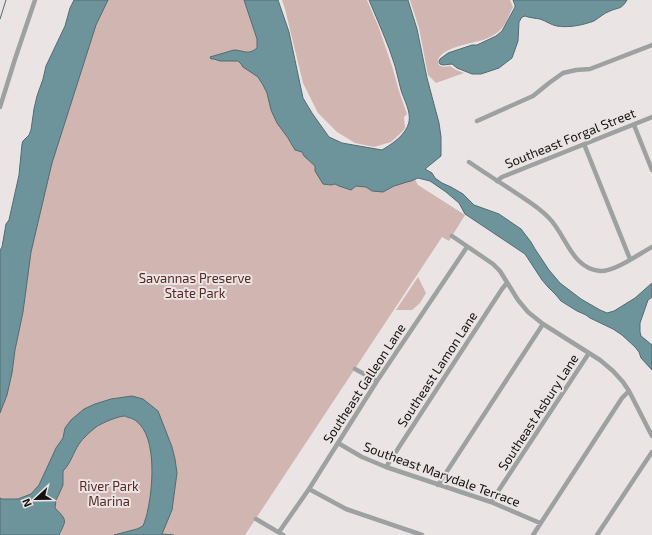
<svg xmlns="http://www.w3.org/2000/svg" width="652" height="535" font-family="'Exo 2',sans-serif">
  <rect width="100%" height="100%" fill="#eae5e4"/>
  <path fill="#d0b5b1" d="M89,0H257L321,159L409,168L418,185L465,215L449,241L442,237L245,535H0V333Z
    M282,0H367L379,28L392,66L399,91L407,114L404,117L405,128L403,131L391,142L374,147L355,143L337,132L318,113L303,83L285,9Z
    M410,0H510L513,7C509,14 506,26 499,31C495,35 488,38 483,40C473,43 432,49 439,65L443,67L450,66L456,70L464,73L436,83L428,75L419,28Z
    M418,277L426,293L420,303L412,310H396Z"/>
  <path fill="#6d939b" stroke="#526c72" d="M74,0H108L96,25L52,163L31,252L23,312L15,350L12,373L7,395L0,413V250L2,247L6,224L9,220L19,175L22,144L23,141L29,135L31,130L34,109L37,96L43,79L46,66L65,26L70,8Z
    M244,0H278L289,32L303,98L312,113L329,137L342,143L382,150C392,144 406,135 409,122C411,111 404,100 401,90C399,82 397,74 395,66C388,43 378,22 369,0H408L417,29L427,78L439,123L441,137V156L425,169L432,173L435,178L442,183L451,187L463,194L474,205L499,214L521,229L531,242L535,249L549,270L560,283L581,299L600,310L607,313L614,311L635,298L652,283V297L648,300L640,323V332L641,336L652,345V370L641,358L639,352L635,347L622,335L613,329L590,318L586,315L577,311L561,301L556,295L548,287L542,280L525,254L465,214L459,203L446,192L430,181L418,178L411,181L407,182L394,186L383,192L372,191L366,187L356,186L351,190L339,186L335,184L331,185L323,184L315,171V166L304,156L302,152L295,150L288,138L277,123L271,110L267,93L263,85L258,77L243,67L241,64L238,61H220L214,59H211L210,57L234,50C243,50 248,56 257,48V39Z
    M513,0H627C621,10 619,7 610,11C604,13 599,18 594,21C583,25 569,28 557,26C551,25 546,21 540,19C535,18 530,18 525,16L522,17L519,22L518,41L512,58L499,68L481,74H472L457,68L452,64L443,65L440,64L439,62L440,59L448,53L472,45H477L496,36L502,31L515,7V5Z
    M132,396L143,399L158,411L172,447L175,459L177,473L172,510L162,534L174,535H114L137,529L143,526C145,521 147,515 148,509C153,486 158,429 131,418C129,418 127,417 125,416C118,416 102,423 96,427C90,432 83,438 79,444C73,453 71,463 63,471V485L59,494L56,500L55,508C68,521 66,520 59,535H0V498L2,499H18L31,494L39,485L56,448L63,438L65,428L71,420L84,409L95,404L111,399Z"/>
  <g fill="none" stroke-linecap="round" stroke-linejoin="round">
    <path stroke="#526c72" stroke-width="1" d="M0,19L6,0"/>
    <path stroke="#9ea1a1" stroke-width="4.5" d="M0,107L15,59L35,0
      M477,121L533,96L549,83L563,73L576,70L590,69L652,45
      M634,125L652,170
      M584,144L630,259
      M469,162C482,171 496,180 510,189C523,198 538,206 549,218C566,235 572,269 600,271C614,272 639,254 652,247
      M497,181L502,177L652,117
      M452,236L493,264L500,271L518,300L528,312L543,324L600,360L613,371L623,382L629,391L652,436
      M355,369L377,381
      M338,443L362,457L386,467L491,502L540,523
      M386,467L502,289L507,283
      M438,485L543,324
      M309,489L346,509L422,535
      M491,502L589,353
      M256,519L283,535
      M279,532L309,489L377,381L467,247
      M533,535L622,398L629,391
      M597,535L652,452"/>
  </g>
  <g text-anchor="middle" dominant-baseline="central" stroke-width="4" stroke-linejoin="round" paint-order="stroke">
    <g font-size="13" fill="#131211" stroke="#eae5e4">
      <text transform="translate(570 138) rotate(-22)">Southeast Forgal Street</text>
      <text transform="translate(437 369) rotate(-57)">Southeast Lamon Lane</text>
      <text transform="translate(364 383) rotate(-57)">Southeast Galleon Lane</text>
      <text transform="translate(538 412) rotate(-57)">Southeast Asbury Lane</text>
      <text transform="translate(442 474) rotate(20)">Southeast Marydale Terrace</text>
    </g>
    <g font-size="13" fill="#582721" stroke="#eae5e4">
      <text x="195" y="278">Savannas Preserve<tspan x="195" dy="15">State Park</tspan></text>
      <text x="109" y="486">River Park<tspan x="109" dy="15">Marina</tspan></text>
    </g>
  </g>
  <g transform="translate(36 499) rotate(248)" stroke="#eae5e4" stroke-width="3" paint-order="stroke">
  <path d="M0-3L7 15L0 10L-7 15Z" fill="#131211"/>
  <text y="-6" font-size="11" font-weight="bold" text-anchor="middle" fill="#131211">N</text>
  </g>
</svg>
